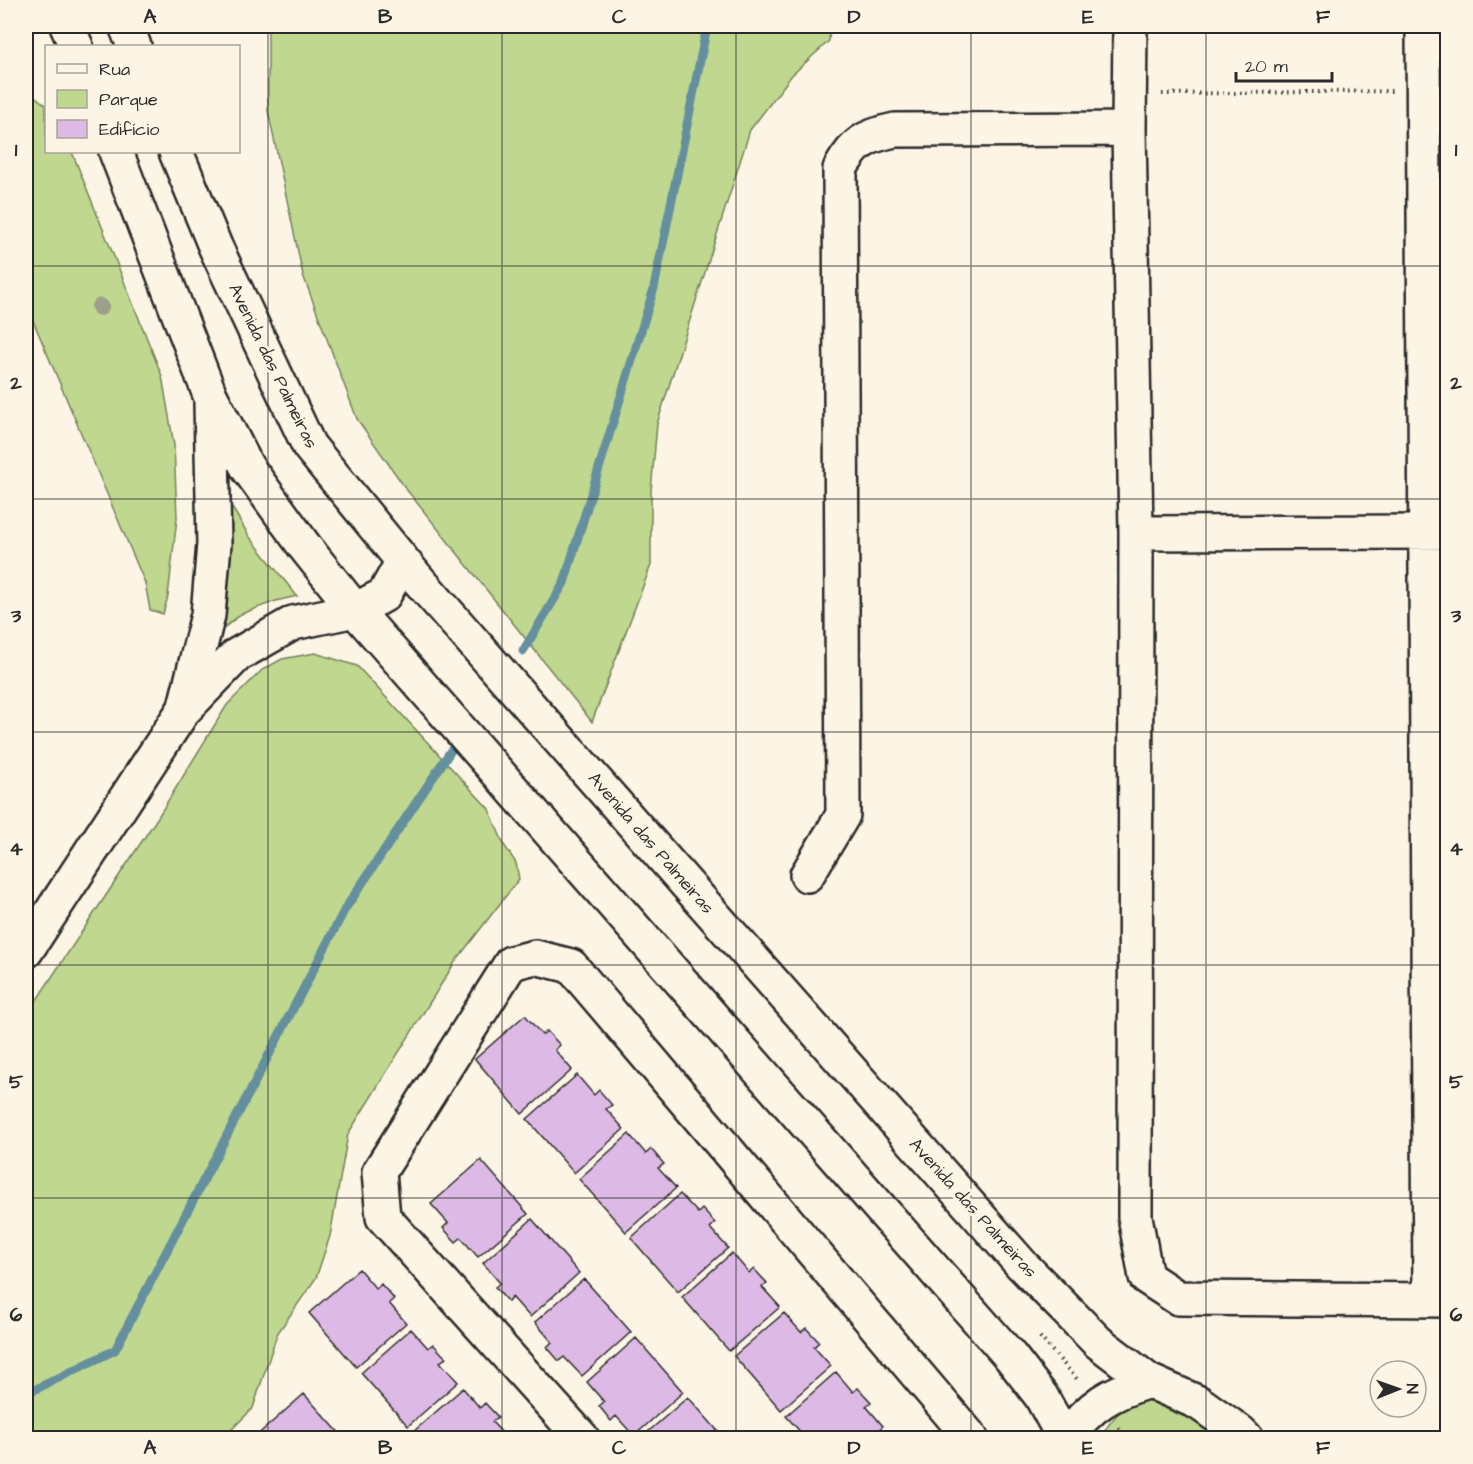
<svg xmlns="http://www.w3.org/2000/svg" width="1473" height="1464" font-family="'Architects Daughter',sans-serif">
  <rect width="100%" height="100%" fill="#fcf5e5"/>
  <filter id="ink" filterUnits="userSpaceOnUse"><feTurbulence type="fractalNoise" baseFrequency=".0167" numOctaves="2"/><feDisplacementMap in="SourceGraphic" scale="12" xChannelSelector="R" yChannelSelector="G"/><feConvolveMatrix kernelMatrix="1 2 1 2 8 2 1 2 1" color-interpolation-filters="sRGB"/></filter>
  <g filter="url(#ink)">
    <path fill="#bfd78e" stroke="#75815c" stroke-width="1.5" d="M268,26H830L829,41L792,75L750,130L657,424L651,491V565L592,722L406,489L357,419L303,275L268,111Z
      M26,78L32,94L46,105V152H72L162,376L174,445L177,518L168,596L163,614L150,610L145,583L26,304Z
      M230,504L249,536L297,596L276,601L241,614L213,637L229,540Z
      M315,653L357,666L489,809L504,845L516,863L519,879L455,962L348,1134L330,1236L316,1278L277,1334L253,1408L223,1438H26V1016L158,817L227,705L262,670L282,659Z
      M1158,1396L1227,1438H1101C1112,1414 1132,1399 1158,1396Z"/>
    <g fill="none" stroke-linecap="round" stroke-linejoin="round">
      <path stroke="#648f9f" stroke-width="9" d="M523,651L564,583L654,288L707,26
        M26,1394L115,1350L345,909L454,746"/>
    </g>
    <path fill="#ddbae5" stroke="#2b2b2b" stroke-width="1.5" d="M525,1015L542,1035L547,1031L560,1045L555,1050L572,1070L522,1114L475,1059Z
      M577,1075L594,1095L599,1090L612,1105L606,1109L624,1129L574,1173L527,1119Z
      M629,1134L646,1154L651,1149L664,1164L658,1168L676,1188L626,1232L579,1179Z
      M481,1160L528,1214L478,1257L461,1238L456,1242L443,1228L448,1223L431,1204Z
      M680,1194L698,1213L702,1209L715,1223L710,1228L728,1248L678,1292L631,1238Z
      M532,1219L579,1273L530,1317L512,1297L508,1302L495,1287L500,1283L483,1263Z
      M732,1253L749,1273L754,1269L767,1283L762,1287L780,1307L729,1351L682,1297Z
      M359,1269L376,1289L381,1284L394,1299L389,1303L406,1323L356,1367L309,1313Z
      M584,1279L631,1332L582,1376L564,1357L559,1361L547,1347L552,1342L535,1322Z
      M784,1313L801,1332L806,1328L819,1342L814,1347L831,1366L781,1410L734,1356Z
      M411,1329L428,1348L433,1344L446,1358L440,1362L458,1382L408,1426L361,1373Z
      M636,1338L683,1392L634,1436L616,1416L611,1421L599,1406L604,1402L587,1382Z
      M836,1372L853,1392L858,1388L871,1402L866,1406L883,1426L869,1438H806L786,1416Z
      M463,1388L480,1408L485,1403L498,1417L492,1422L507,1438H419L413,1432Z
      M304,1394L344,1438H254Z
      M688,1397L724,1438H641Z
      M888,1431L894,1438H880Z"/>
    <g fill="none" stroke-linecap="round" stroke-linejoin="round">
      <g stroke="#2b2b2b" stroke-width="38">
        <path id="minor" d="M67,26L76,46
          M126,26L134,46
          M1130,26L1129,129L1136,533L1135,1217L1146,1277L1178,1298L1448,1300
          M1423,26L1430,1300
          M116,152L210,395L247,467L305,547L355,610L1010,1356L1041,1396L1064,1438
          M176,152L215,246L309,446L416,577L1022,1265L1098,1342L1149,1381L1199,1403L1240,1432L1246,1438
          M1136,533L1447,532
          M184,710L208,615L214,544L211,404
          M807,875L843,815L840,169C855,142 866,136 895,130L1129,129
          M26,951L183,711L237,655L293,623L355,610L384,595L403,561
          M582,1438L383,1217L379,1172L511,963L535,957L571,966L971,1438
          M1067,1438C1089,1405 1111,1393 1149,1381"/>
      </g>
      <path stroke="#2b2b2b" stroke-width="4" stroke-dasharray="1.5 4.5" stroke-linecap="butt" d="M1162,94L1392,91
        M1040,1337L1077,1379
        M1119,1428L1129,1438"/>
      <use href="#minor" stroke="#fcf5e5" stroke-width="33"/>
    </g>
    <circle fill="#9d9e8c" cx="100" cy="307" r="9"/>
  </g>
  <path fill="none" stroke="#2b2b2b" stroke-width="1.5" stroke-opacity="0.55" d="M268,26V1438M502,26V1438M736,26V1438M971,26V1438M1206,26V1438M26,266H1448M26,499H1448M26,732H1448M26,965H1448M26,1198H1448"/>
  <g text-anchor="middle" dominant-baseline="central" stroke-width="6" stroke-linejoin="round" paint-order="stroke">
    <g font-size="18" fill="#2b2b2b" stroke="#fcf5e5">
      <text transform="translate(273 366) rotate(64)">Avenida das Palmeiras</text>
      <text transform="translate(651 843) rotate(49)">Avenida das Palmeiras</text>
      <text transform="translate(973 1208) rotate(48)">Avenida das Palmeiras</text>
    </g>
  </g>
  <rect width="1473" height="1464" fill="none" stroke="#fcf5e5" stroke-width="66"/>
  <rect x="45" y="45" width="195" height="108" fill="#fcf5e5" stroke="#a8a49b" stroke-width="1.5"/>
  <rect x="57" y="64" width="30" height="9" fill="#fcf5e5" stroke="#a8a49b" stroke-width="1.5"/>
  <text x="99" y="75" font-size="18" fill="#2b2b2b">Rua</text>
  <rect x="57" y="90" width="30" height="18" fill="#bfd78e" stroke="#a8a49b" stroke-width="1.5"/>
  <text x="99" y="105" font-size="18" fill="#2b2b2b">Parque</text>
  <rect x="57" y="120" width="30" height="18" fill="#ddbae5" stroke="#a8a49b" stroke-width="1.5"/>
  <text x="99" y="135" font-size="18" fill="#2b2b2b">Edifício</text>
  <g transform="translate(1398 1389) rotate(89)"><circle r="28" fill="#fcf5e5" stroke="#a8a49b" stroke-width="1.5"/>
  <path d="M0-4.5L10 22L0 15L-10 22Z" fill="#2b2b2b"/>
  <text y="-9" font-size="16" font-weight="bold" text-anchor="middle" fill="#2b2b2b">N</text>
  </g>
  <path d="M1236 72v9h96v-9" fill="none" stroke="#2b2b2b" stroke-width="3"/>
  <text x="1245" y="72" font-size="18" fill="#2b2b2b" stroke="#fcf5e5" stroke-width="4.5" paint-order="stroke">20 m</text>
  <rect x="33" y="33" width="1407" height="1398" fill="none" stroke="#2b2b2b" stroke-width="2"/>
  <g font-size="20" text-anchor="middle" font-weight="bold" fill="#2b2b2b">
    <text x="150" y="23">A</text>
    <text x="385" y="23">B</text>
    <text x="619" y="23">C</text>
    <text x="854" y="23">D</text>
    <text x="1088" y="23">E</text>
    <text x="1323" y="23">F</text>
    <text x="16" y="156">1</text>
    <text x="1456" y="156">1</text>
    <text x="16" y="389">2</text>
    <text x="1456" y="389">2</text>
    <text x="16" y="622">3</text>
    <text x="1456" y="622">3</text>
    <text x="16" y="855">4</text>
    <text x="1456" y="855">4</text>
    <text x="16" y="1088">5</text>
    <text x="1456" y="1088">5</text>
    <text x="16" y="1321">6</text>
    <text x="1456" y="1321">6</text>
    <text x="150" y="1454">A</text>
    <text x="385" y="1454">B</text>
    <text x="619" y="1454">C</text>
    <text x="854" y="1454">D</text>
    <text x="1088" y="1454">E</text>
    <text x="1323" y="1454">F</text>
  </g>
</svg>
